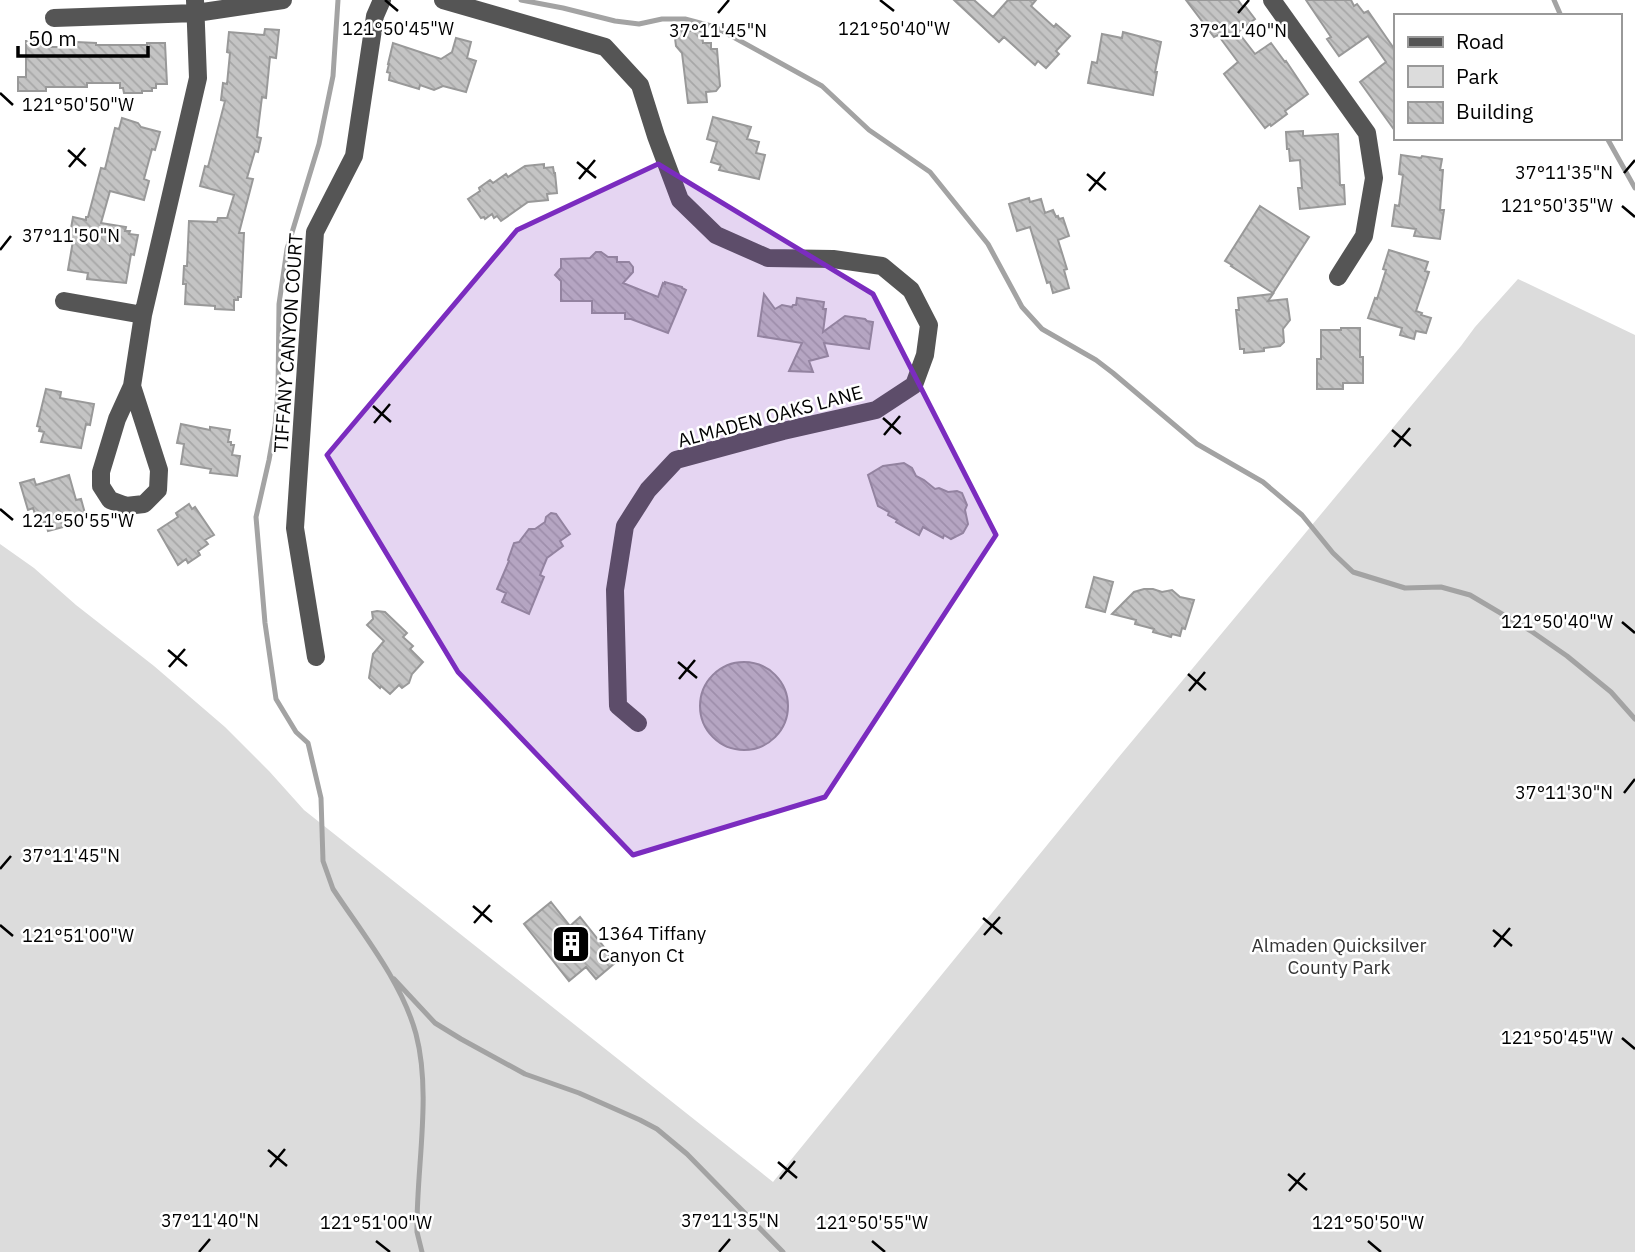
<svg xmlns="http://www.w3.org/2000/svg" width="1635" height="1252" font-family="'IBM Plex Sans',sans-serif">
  <defs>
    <pattern id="building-back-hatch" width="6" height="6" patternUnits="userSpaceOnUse" patternTransform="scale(1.75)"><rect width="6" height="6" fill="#c4c4c4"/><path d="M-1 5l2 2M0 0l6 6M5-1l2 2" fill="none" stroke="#a7a7a7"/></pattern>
  </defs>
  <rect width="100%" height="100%" fill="#fff"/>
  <path fill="#dcdcdc" d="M1518,279L1635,335V1252H0V544L34,568L76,605L154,666L225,727L269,771L304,810L773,1182L1118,758L1461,346L1475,327Z"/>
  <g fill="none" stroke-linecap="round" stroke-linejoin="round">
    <path stroke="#a3a3a3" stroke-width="5" d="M338,0L333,76L319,144L287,249L279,304L278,391L275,426L269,460L256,517L265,623L276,699L296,732L308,743L321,798L323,861L333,889C362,933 402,982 416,1034C432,1095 416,1169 417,1232L422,1252
      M521,0L563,8L615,21L639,24L662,19H685L715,27L822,86L869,130L930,172L988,244L1022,307L1042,329L1096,360L1113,373L1197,444L1263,482L1302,515L1333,553L1353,572L1405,588L1441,587L1470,595L1531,631L1567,656L1611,692L1635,719
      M1554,0L1561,16
      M1607,138L1635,188
      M394,979L435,1023L461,1039L525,1074L579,1093L640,1120L657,1129L687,1154L783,1252"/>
  </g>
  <path fill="url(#building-back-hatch)" stroke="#999" stroke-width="2" d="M954,0H974L993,17L1008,0H1036L1031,6L1054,27L1056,24L1070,36L1056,51L1059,54L1046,68L1038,61L1035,65L1004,37L999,42Z
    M1186,0H1238L1243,7L1245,6L1255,19L1238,32L1255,54L1271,43L1285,62L1286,61L1308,94L1285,111L1287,114L1271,126L1270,124L1265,128L1224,74L1238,62L1218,35L1214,37Z
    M1306,0H1351L1354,6L1357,4L1364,13L1368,11L1395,50V131L1360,82L1386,62L1368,36L1339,56L1327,39L1331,37Z
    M265,29L279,30L276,58L270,57L266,98L262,97L257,137L261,138L258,152L255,151L247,178L253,179L239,233H244L241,297H238V300H234V310L215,309V306L185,304L186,284H183L184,266H187L189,221L217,222L218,218H227L234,195L200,186L205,166L208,167L225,101L221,100L223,83L227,84L230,53L227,52L229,32L264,35Z
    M681,31H702L703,43H711V49H717L720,86L716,91L706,92L707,102L688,103L682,53L676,46L675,38Z
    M1123,32L1161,42L1155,72H1157L1153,95L1088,83L1092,62L1097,63L1102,34L1122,38Z
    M456,38L471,42L467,58L476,61L466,92L443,86L434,90L420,85L419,89L389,80L390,73L387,72L389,64H388L393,43L441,59L452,52Z
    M26,41L46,42V47H77V42L96,43V45H147V43H165L167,84H156V88H152V91H142V93H124L123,88H120V83H87V87H46V91H18V77H26Z
    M713,117L751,127L747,139L759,142L756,153L765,155L759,179L719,170L721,165L711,162L717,142L707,139Z
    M122,118L138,123L141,127L160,132L155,150L152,149L144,179L149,181L144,200L110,191L101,223L126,227L125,231H130L129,234L138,235L134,255L131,254L126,283L87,279L88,273L68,270L73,241L69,240L73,217L86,220V217H88L101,168L105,169L115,128L119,129Z
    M1303,131V136L1338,134L1340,185H1344L1345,204L1300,209L1298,188H1302L1300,160L1290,161L1289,149H1287L1286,132Z
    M1401,155L1421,158L1422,156L1442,159L1440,170H1443L1440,210H1444L1440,239L1414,236L1416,229L1392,226L1395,205L1399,206L1403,175L1399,174Z
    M544,164V168L553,167L554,173H555L557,193L547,194L548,200L528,202L501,221L497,216L494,218L492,214L485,219L484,217L481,218L468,199L480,191L479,188L490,180L493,183L506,174L508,177L525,166Z
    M1029,198L1030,202L1041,199L1045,213L1053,210L1056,217L1058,216L1059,219L1063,218L1069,236L1058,240L1067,269L1064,270L1069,288L1053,293L1050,282L1047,283L1030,227L1017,231L1009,204Z
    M1260,206L1309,237L1273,293L1231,266L1232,265L1225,261Z
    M1389,250L1428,262L1425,271L1429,272L1416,311L1422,313L1421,315L1431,318L1426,333L1416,331L1414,339L1400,335L1402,328L1368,318L1375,298L1377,299L1386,270L1383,269Z
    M596,252H601L608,257H617V262H629L633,267V272L623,283L658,297L663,283L665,284V282L682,287V288L686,290L668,333L631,319H625V313H592V301H561V281L555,275L561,268V259L590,258Z
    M764,294L775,309L782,305L792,307L793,305H796L797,298L824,302L823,309H826L823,332L845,316L865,319L867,321L873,322L869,349L824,343L828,356L809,361L813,372L789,371L802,343L758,336Z
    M1273,294L1268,301L1287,299L1290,320L1283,329L1284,342L1280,346L1264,348V351L1244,353V349H1240L1236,310H1239L1238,298Z
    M1341,328H1360V357H1363V383H1343V389H1317V359H1321V330H1341Z
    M46,389L61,392L60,398L94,404L90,425L86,424L81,448L41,442L44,432L39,431L40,427L37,426Z
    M181,424L210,430V427L230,430L228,442H231V445H234L232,455L240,456L237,476L210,473L211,469L181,464L184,444L177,443Z
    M904,463L912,468L916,476L924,480L935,489L939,488L948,492L957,491L962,493L967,505L965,510L968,524L963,533L951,539L944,535L943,538L923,527L919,535L896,522L897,520L888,515L889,512L878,506L868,475L883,466Z
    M69,475L76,500L81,499L86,517L67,524V526L48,531L45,521L41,523L40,519L37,520L33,508L28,510L20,483L34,479L36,485Z
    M189,504L192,509L195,507L214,535L205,540L208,544L198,551L200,555L188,563L186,559L178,565L158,530L178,517L176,513Z
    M551,513L556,514L570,534L560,541L563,546L547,558L540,575L544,577L529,614L502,602L506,593L497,589L509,561L508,560L514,543L519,542L529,529H535L545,522L546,517Z
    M1094,577L1113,582L1105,612L1086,607Z
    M1144,589H1153L1162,592L1172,590L1180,597L1194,600L1185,629L1182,628L1180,636L1172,634L1171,637L1153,632L1154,629L1135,624L1136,620L1112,614L1134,592Z
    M377,611L385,612L407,633L403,637L413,646L410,649L423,662L412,674L409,683L402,688L399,685L390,694L381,686L380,688L369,678L373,654L384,641L367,625L373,619L372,612Z
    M700 706a44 44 0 1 1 88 0a44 44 0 1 1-88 0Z
    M551,902L570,926L580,917L616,962L596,979L586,967L569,981L524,924Z"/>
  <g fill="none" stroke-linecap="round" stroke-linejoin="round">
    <path stroke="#555" stroke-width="18" d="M443,0L605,47L640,85L656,136L680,200L716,235L768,258L833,259L882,266L911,290L929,325L925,355L914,385L876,410L783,431L676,460L648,490L625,526L615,590L618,706L638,723
      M1272,0L1367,133L1374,178L1364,236L1338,277
      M54,18L196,13L283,0
      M64,301L143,315
      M132,386L159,470L158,490L144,504L126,506L110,500L101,486V472L117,419L132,386L143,315L198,78L195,0
      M316,657L295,528L315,232L354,156L375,16L382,0"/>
  </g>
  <path fill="#7b2cbf" fill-opacity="0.2" stroke="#7b2cbf" stroke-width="5" stroke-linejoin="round" d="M658,164L873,294L996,535L825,797L633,855L458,672L327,455L517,230Z"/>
  <path fill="none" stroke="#000" stroke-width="2.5" d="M385,0L398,11M880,0L894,11M718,13L729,0M1238,13L1249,0M0,93L13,105M68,150L86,166M577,162L596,178M69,167L85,148M1624,173L1635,160M1087,174L1106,190M579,179L595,160M1089,191L1105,172M1622,206L1635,217M0,250L11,236M373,406L391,422M883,418L901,434M374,423L390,404M1392,430L1411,446M884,435L900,416M1394,447L1410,428M0,509L13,520M1622,622L1635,633M168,650L187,666M678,662L697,678M169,667L185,649M1188,674L1206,690M679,679L695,660M1189,691L1205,672M1624,793L1635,779M0,869L11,856M473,906L492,922M983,918L1002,934M474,923L490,905M0,925L13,936M1493,930L1512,946M984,935L1000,917M1494,947L1510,928M1622,1038L1635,1049M268,1150L287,1166M778,1162L797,1178M270,1167L285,1149M1288,1174L1307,1190M780,1179L795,1161M1289,1191L1305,1173M376,1241L390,1252M872,1241L885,1252M1368,1241L1381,1252M199,1252L210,1239M719,1252L730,1239"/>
  <defs>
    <g id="building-square" transform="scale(2.0125)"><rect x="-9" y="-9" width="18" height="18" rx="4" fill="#000" stroke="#fff"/><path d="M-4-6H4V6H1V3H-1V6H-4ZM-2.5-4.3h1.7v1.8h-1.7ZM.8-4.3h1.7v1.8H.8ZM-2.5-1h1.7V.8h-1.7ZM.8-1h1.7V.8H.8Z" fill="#fff"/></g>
  </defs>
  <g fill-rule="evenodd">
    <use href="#building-square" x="571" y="944"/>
  </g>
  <g text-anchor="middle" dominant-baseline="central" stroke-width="5" stroke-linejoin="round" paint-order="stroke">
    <g font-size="19" fill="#000" stroke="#fff">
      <text transform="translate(288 343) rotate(-86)">TIFFANY CANYON COURT</text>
      <text transform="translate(770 416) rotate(-15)">ALMADEN OAKS LANE</text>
    </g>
    <g font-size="19" fill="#000" stroke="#fff" text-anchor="start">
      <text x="598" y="933">1364 Tiffany<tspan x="598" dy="22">Canyon Ct</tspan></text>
    </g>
    <g font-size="19" fill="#333" stroke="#fff">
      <text x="1339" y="945">Almaden Quicksilver<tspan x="1339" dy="22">County Park</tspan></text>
    </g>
  </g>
  <g font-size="18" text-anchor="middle" fill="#000" stroke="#fff" stroke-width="5" stroke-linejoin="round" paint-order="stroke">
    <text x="398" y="35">121°50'45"W</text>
    <text x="894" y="35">121°50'40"W</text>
    <text x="718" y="37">37°11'45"N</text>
    <text x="1238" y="37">37°11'40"N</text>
    <text x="78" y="111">121°50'50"W</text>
    <text x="1564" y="179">37°11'35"N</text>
    <text x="1557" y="212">121°50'35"W</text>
    <text x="71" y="242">37°11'50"N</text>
    <text x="78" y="527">121°50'55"W</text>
    <text x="1557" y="628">121°50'40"W</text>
    <text x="1564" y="799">37°11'30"N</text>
    <text x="71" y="862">37°11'45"N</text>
    <text x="78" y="942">121°51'00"W</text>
    <text x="1557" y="1044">121°50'45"W</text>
    <text x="210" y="1227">37°11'40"N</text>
    <text x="730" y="1227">37°11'35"N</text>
    <text x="376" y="1229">121°51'00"W</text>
    <text x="872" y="1229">121°50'55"W</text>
    <text x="1368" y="1229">121°50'50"W</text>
  </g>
  <rect x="1394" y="14" width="228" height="126" fill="#ffffff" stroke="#999999" stroke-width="2"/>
  <rect x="1408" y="37" width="35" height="10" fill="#555555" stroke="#999999" stroke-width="2"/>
  <text x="1456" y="49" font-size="21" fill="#000000">Road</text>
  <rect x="1408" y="66" width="35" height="21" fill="#dcdcdc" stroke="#999999" stroke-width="2"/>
  <text x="1456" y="84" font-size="21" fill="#000000">Park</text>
  <rect x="1408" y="102" width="35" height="21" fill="url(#building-back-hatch)" stroke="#999999" stroke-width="2"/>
  <text x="1456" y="119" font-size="21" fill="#000000">Building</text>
  <path d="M18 46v10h130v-10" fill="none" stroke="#000000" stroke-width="3.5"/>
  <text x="28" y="46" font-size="21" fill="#000000" stroke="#ffffff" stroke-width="5" paint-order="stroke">50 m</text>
</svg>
